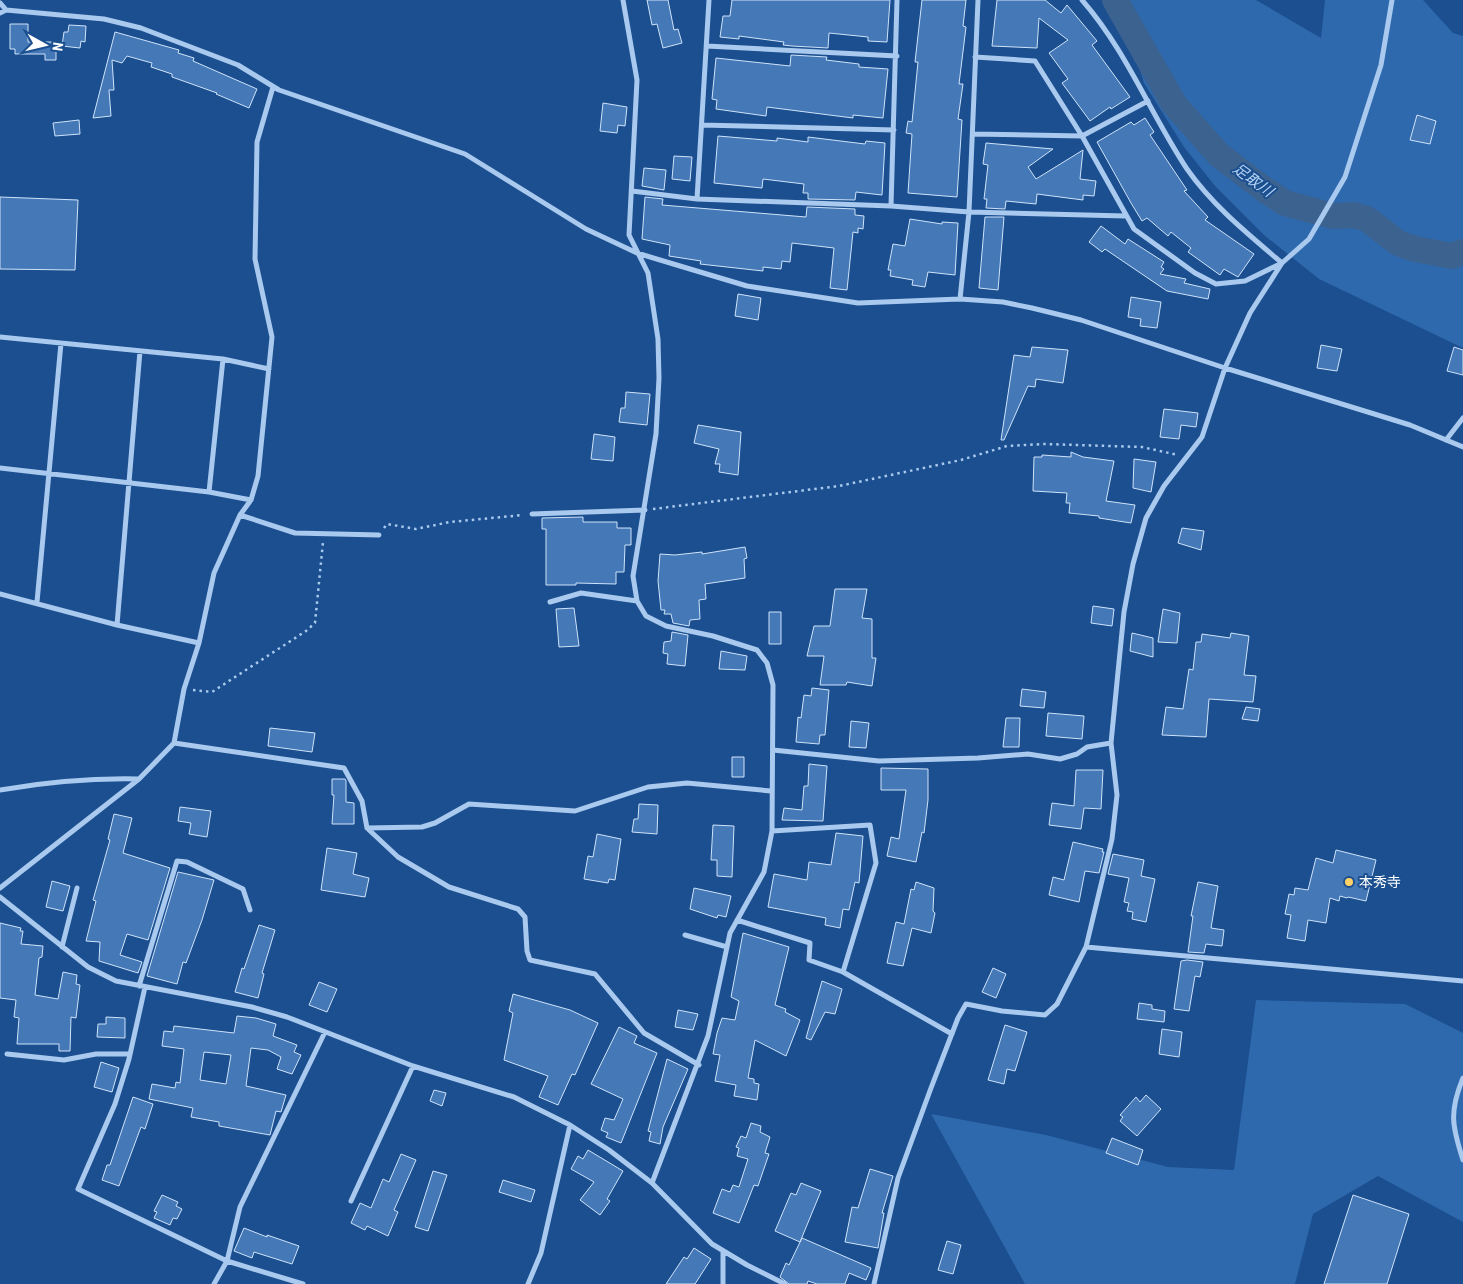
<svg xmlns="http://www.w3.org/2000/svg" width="1463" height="1284" font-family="'Roboto Condensed','Noto Sans JP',sans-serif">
  <rect width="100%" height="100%" fill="#1b4f8f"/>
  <path fill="#2e69ad" d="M1118,0H1256L1321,38L1325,0H1423L1453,33L1463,36V348L1319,279L1264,235L1215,186L1184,147L1144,83Z
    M1256,1000L1405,1004L1463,1033V1222L1378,1176L1313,1214L1295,1284H1025L931,1114L1046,1135L1168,1167L1234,1170Z"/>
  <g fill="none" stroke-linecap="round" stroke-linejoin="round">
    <path stroke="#3c6290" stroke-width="26" d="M1115,0L1174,104L1219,155L1265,190L1285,203L1333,216L1354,215L1367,219L1398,243L1415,249L1452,256L1463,252"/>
  </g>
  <path fill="#4478b7" stroke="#cfe3fa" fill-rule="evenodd" d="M647,0H668L674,30L678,29L682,43L663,48L657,24L652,25Z
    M732,0H890L887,42L868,41V37L829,33L828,48L792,46L783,45L784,42L739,36V39L720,37L723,16H730Z
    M922,0H966L963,26L966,27L959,84H963L958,119L962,120L957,197L908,193L912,134L906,133L908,121L912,122L918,62H915Z
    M997,0H1045L1061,13L1067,5L1097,41L1092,45L1130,97L1111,109L1110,107L1090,121L1062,83L1068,79L1049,53L1068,40L1039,18L1037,48L992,46Z
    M10,24H28V42H56V60H45V54H15V49H10Z
    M69,25L86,26L85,42L81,41L80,48L62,46L64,32H68Z
    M115,32L179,50L178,53L194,58L193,61L257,89L249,108L216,94L217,93L172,77V74L151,67L152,63L127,56L122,63L112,60L114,90H109L111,116L93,118Z
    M791,55L827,57L826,60L859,64V67L888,69L883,118L853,115V118L767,107L766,116L716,109L717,100L712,99L716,58L790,66Z
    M603,103L627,107L625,126L618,125L617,133L600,131Z
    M1417,115L1436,121L1430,144L1410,140Z
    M1145,118L1154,132L1150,135L1187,190L1184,191L1208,217L1205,220L1254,254L1238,277L1224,269L1220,275L1188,252L1191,248L1171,232L1168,236L1147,218L1142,221L1131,203L1097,142L1131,122L1134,125Z
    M79,120L80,134L55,136L53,123Z
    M718,136L777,141V138L808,142V137L865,144L866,141L885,143L882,195L856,192L855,200L808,199V193H803L804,184L763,179L762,188L714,183Z
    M986,143L1053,149L1028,167L1036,179L1083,150L1080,179L1096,181L1094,196L1083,195V200L1037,194L1036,204L1006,201L1005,209L986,208L987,199H984L988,165L983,164Z
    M674,156L692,157L690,181L672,179Z
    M644,168L666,170L664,190L642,186Z
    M0,197L78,200L75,270L0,269Z
    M645,197L663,199L662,205L806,217L807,207L855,209V215L864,216L863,229L858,228V233L853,232L847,290L830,288L834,248L792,243L790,262L782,261L781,269L763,267V271L700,264L701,261L669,256L670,245L642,239Z
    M985,217H1004L998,290L979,288Z
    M910,219L942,224V222L958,223L955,275L928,272L925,287L912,285L913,280L890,276L891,270H888L893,244L905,246Z
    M1101,226L1125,244L1128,239L1164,262L1161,267L1164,269L1160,274L1186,279L1184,283L1210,289L1208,299L1167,291L1105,249L1102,252L1089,242Z
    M738,294L761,298L758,320L735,316Z
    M1131,297L1161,302L1157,328L1140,326L1141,319L1128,317Z
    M1321,345L1342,349L1337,371L1317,368Z
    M1032,347L1068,350L1063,383L1036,379L1035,387L1028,386L1004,440H1001L1014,355L1030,357Z
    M1454,347L1463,350V375L1447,371Z
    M626,392L650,394L647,425L619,422L621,408H625Z
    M1164,409L1198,413L1196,427L1181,425L1179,439L1160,437Z
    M698,425L741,432L738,475L719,472L720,464H715L719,449L694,443Z
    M594,434L615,437L613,461L591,459Z
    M1071,452L1083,457L1114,461L1106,501L1135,505L1131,523L1099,518V516L1069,513L1070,503H1066L1067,493L1033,491L1034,457H1042V455L1071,457Z
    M1134,459L1156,462L1151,492L1133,488Z
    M583,517V522H617V528H631V545H625L624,572H616V584L576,583V585H546V529H542V518Z
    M1182,528L1204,531L1201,550L1178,543Z
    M745,547L747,558L744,559L745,578L705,584L706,599L699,600L700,619L690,620L689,626L673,623L671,614H664L665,610H661L658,581L660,554L675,555L702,552V554Z
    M835,589H867L862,618L872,619V658H876L872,686L847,682L846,685H820L824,656H807L814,626H830Z
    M1093,606L1114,609L1112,626L1091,623Z
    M574,608L579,646L559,647L556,609Z
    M1163,609L1180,613L1177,643L1158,642Z
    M769,612H781V644H769Z
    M672,632L688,635L685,666L667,664L668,654L663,653L664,642L671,641Z
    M1132,633L1153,638V657L1130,651Z
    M1231,633L1249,636L1244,675L1256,676L1253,702L1209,699L1206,737L1162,735L1166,707L1183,709L1189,669L1193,670L1196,642H1201L1202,634L1230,638Z
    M721,651L747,656L745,670L719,669Z
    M812,688L829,690L825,735H820L819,744L796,742L798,717L801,718L804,695L811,696Z
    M1022,689L1046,692L1044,708L1020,706Z
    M1246,707L1260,709L1258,721L1242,719Z
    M1048,713L1084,716L1082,739L1046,736Z
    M1006,718H1020L1019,747H1003Z
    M851,721L869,723L866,748L849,747Z
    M270,728L315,733L312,752L268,746Z
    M732,757H744V777H732Z
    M809,764L827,766L823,821L782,820L784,808L802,810L804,786H808Z
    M881,768L928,769V800L924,833L922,832L916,862L887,856L891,837L899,839L906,790H881Z
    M1076,770H1103L1101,809L1084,808L1081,829L1049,825L1052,803L1074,806Z
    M332,779H345L346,781V802L354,803V824H332L334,795H332Z
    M639,804L658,805L657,834L632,832L634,819H638Z
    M180,807L211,811L207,837L189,834L191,823L178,821Z
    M114,814L132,818L123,853L170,868L148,940L127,934L120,955L142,962L138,973L99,961L100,942L86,941L96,901L93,900L110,840L108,839Z
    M713,825L734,826L732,877L717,876V860H711Z
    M836,833L863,836L859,883L855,882L849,910L843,909L840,928L825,925L826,918L768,907L774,874L807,880L809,862L831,865Z
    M597,834L621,839L615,880L609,879L608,883L584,879L588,856L593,857Z
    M1073,842L1103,849L1102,852H1104L1099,873L1085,871L1079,902L1049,895L1053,877L1064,880Z
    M327,848L357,853L353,874L369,878L365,897L321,890Z
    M1336,850L1376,860L1366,901L1348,897L1347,898L1340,896L1339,901L1330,898L1326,923L1308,920L1305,941L1287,938L1291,915L1285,914L1289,894L1294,895L1295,888L1308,890L1316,858L1333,863Z
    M1113,854L1144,860L1141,876L1155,879L1146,922L1132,919L1133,912L1127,911L1129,903L1124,902L1129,878L1108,874Z
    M178,872L214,880L202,920L186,963L183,962L177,984L147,976Z
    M52,881L70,886L63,911L46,907Z
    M916,882L934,888L933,911L935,913L931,933L912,928L903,966L887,963L896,922L904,924L911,889L914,890Z
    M1198,882L1218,886L1211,928L1224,930L1222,946L1206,944L1204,953L1188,952L1193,916H1191Z
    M694,888L731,896L726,917L718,915L717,918L690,909Z
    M0,923L21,928L20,931H23L21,944L43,946L42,957L39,958L35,995L58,999L63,972L77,975L76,984L80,985L76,1018L71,1017L70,1051H59V1044H17L19,1018L14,1017L16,1000L0,998Z
    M259,925L275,930L262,973L264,974L258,998L235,992L242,968L244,969Z
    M743,933L789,947L775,1005L786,1009L785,1012L800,1020L786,1056L755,1040L748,1078L754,1079V1083L759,1084L757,1100L734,1096L736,1085L715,1081L720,1055L713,1054L717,1033L722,1018L735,1020L739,1001L731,997Z
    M1187,960L1203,962L1200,977L1195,976L1189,1011L1174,1009L1181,961Z
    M993,968L1006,974L996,998L982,992Z
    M822,981L842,989L835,1014L825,1012L811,1040L806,1038Z
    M319,982L337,989L327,1012L309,1005Z
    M513,994L570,1010L598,1023L575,1075L572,1074L558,1105L539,1097L548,1076L504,1060L513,1013L509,1011Z
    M1139,1003L1152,1005V1009L1165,1011L1164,1022L1137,1019Z
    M678,1010L698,1014L693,1030L675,1027Z
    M237,1016L256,1018L276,1024L273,1036L297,1045L294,1052L301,1055L292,1074L277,1069L281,1057L268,1050L251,1048L246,1086L286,1095L281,1112L276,1111L270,1135L219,1126V1122L191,1117L193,1108L149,1099L152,1084L175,1088L176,1082L180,1083L184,1049L162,1046L164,1031L173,1032L174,1026L234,1033ZM204,1052L231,1055L226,1084L200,1080Z
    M106,1017L125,1018V1038L97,1037L98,1024H106Z
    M1005,1025L1027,1032L1015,1071L1007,1069L1004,1084L988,1080Z
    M619,1027L637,1036L634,1043L657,1053L621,1143L606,1137L608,1133L601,1130L605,1118L614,1120L623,1099L591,1084Z
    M1162,1029L1182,1032L1179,1057L1159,1054Z
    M667,1059L688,1069L663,1127L660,1144L649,1141L651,1132L648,1131Z
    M101,1062L119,1068L112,1092L94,1087Z
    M434,1090L446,1093L442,1106L430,1101Z
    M1146,1095L1161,1109L1137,1136L1120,1121L1123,1117L1120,1115L1136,1097L1140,1102Z
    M133,1097L153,1104L145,1129L141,1127L119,1186L102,1180L107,1165H110Z
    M751,1123L761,1126L760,1132L770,1137L765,1153L769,1154L758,1186L754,1185L739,1223L713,1213L722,1189L730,1192L733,1185L739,1187L748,1159L737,1156L739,1148L736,1147L741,1136L746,1138Z
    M1112,1138L1143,1150L1138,1165L1106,1153Z
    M588,1150L623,1171L607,1199L610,1201L600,1215L580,1200L594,1182L571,1169L578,1156L583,1159Z
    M401,1154L416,1160L394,1210L398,1212L388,1236L367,1226L365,1230L351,1223L360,1203L371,1208L383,1179L389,1182Z
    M870,1169L893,1176L882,1213H884L878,1248L845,1242L852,1207L858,1208Z
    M433,1171L447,1175L428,1231L415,1227Z
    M503,1180L535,1190L531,1202L499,1192Z
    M801,1183L821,1191L800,1242L775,1231L791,1193L796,1195Z
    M162,1195L178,1202L176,1206L182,1209L177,1219L173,1218L170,1225L154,1218L157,1212L154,1211Z
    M1353,1195L1409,1214L1387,1284H1324Z
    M244,1228L267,1237V1235L299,1246L292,1264L254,1252L252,1258L234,1251Z
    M802,1238L871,1268L866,1280L849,1273L845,1284H817L808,1281L807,1284H789L780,1277L786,1263L789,1265Z
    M947,1241L961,1245L953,1274L938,1270Z
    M694,1248L711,1259L695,1284H666L684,1257L687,1259Z"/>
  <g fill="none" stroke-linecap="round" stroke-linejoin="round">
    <path stroke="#a9c9ee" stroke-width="2.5" stroke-dasharray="2.5 4" stroke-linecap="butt" d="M653,509L839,486L961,460L1007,446L1044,444L1142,447L1178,455
      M384,528L387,524L416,529L450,522L523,515
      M193,690L212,692L306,631L315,623L323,542"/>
    <path stroke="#a9c9ee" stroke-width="5" d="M623,0L637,80L629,235L648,273L658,339L659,378L656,434L633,576L637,601L646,616L666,626L713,636L757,650L767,663L773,685L772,831L764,872L730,933L708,1036L652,1183
      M0,3L6,10
      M0,13L6,10L104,19L141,28L238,65L279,90L465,154L586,229L637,253L690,269L747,286L858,303L960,299L1003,302L1032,308L1081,320L1225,368L1410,425L1463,447
      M707,46L897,56
      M975,57L1035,61L1082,136L1134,229L1195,273L1216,284L1245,281L1282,263C1248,234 1213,206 1187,169C1150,113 1126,50 1082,0
      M702,125L894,130
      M973,134L1082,136L1148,101
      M632,191L697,199L891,206L969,212L1125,216
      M697,199L709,0
      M891,206L897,0
      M960,299L969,212L978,0
      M0,337L223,359L269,369
      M1446,440L1463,418
      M0,468L209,492L251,500
      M209,492L223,359
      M532,514L645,510
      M240,515L295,533L379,535
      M0,594L117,625L199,643
      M37,602L61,343
      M550,602L581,593L637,601
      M117,625L140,351
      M174,743L344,768L362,801L367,828L422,827L435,823L469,804L575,811L648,787L687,783L771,791
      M773,750L879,761L978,758L1028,754L1060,759L1077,754L1087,747L1111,743
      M0,790C47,782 91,778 138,779
      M367,828L398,857L449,887L518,909L525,917L527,951L530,960L595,974L644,1033L699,1065
      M772,831L870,825L876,863L843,972L952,1034
      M0,888L139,779L174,743L184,689L199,643L214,573L240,515L251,500L258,476L272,337L255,259L257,142L273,87
      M0,897L88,967L116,981L252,1007L287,1017L413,1066L514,1097L570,1125L609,1150L652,1183L712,1244L747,1265L785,1284
      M737,920L810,943L809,960L843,972
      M685,935L727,947
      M62,947L77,888
      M1086,947L1463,981
      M139,986L177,861L187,862L243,889L250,910
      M145,987L129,1059L115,1104L78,1189L227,1261L303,1284
      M7,1054L64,1060L96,1054H130
      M1463,1078C1449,1112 1452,1126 1463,1160
      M351,1201L413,1066
      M723,1251V1284
      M214,1284L227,1261L240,1207L325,1032
      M528,1284L541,1253L570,1125
      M874,1284L898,1178L931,1088L958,1018L966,1004L1002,1011L1045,1015L1057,1004L1086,947L1112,839L1117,795L1111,743L1118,672L1124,612L1133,564L1146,518L1164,486L1202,437L1225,368L1250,313L1282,263L1309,239L1345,177L1381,65L1392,0"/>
  </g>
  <circle fill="#ffd166" stroke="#1b4f8f" stroke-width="2" cx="1349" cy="882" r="5"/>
  <g text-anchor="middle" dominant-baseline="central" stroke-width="4" stroke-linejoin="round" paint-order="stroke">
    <g font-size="14" fill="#fff" stroke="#1b4f8f" text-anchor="start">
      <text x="1359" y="882">本秀寺</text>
    </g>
    <g font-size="15" font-style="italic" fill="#b5d3f5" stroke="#1b4f8f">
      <text transform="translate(1253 180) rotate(36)">足取川</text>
    </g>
  </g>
  <g transform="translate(45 45) rotate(98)" stroke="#1b4f8f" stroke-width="4" paint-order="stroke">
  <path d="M0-4L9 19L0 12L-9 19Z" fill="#ffffff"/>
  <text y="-8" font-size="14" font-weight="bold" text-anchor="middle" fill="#ffffff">N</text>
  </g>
</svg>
